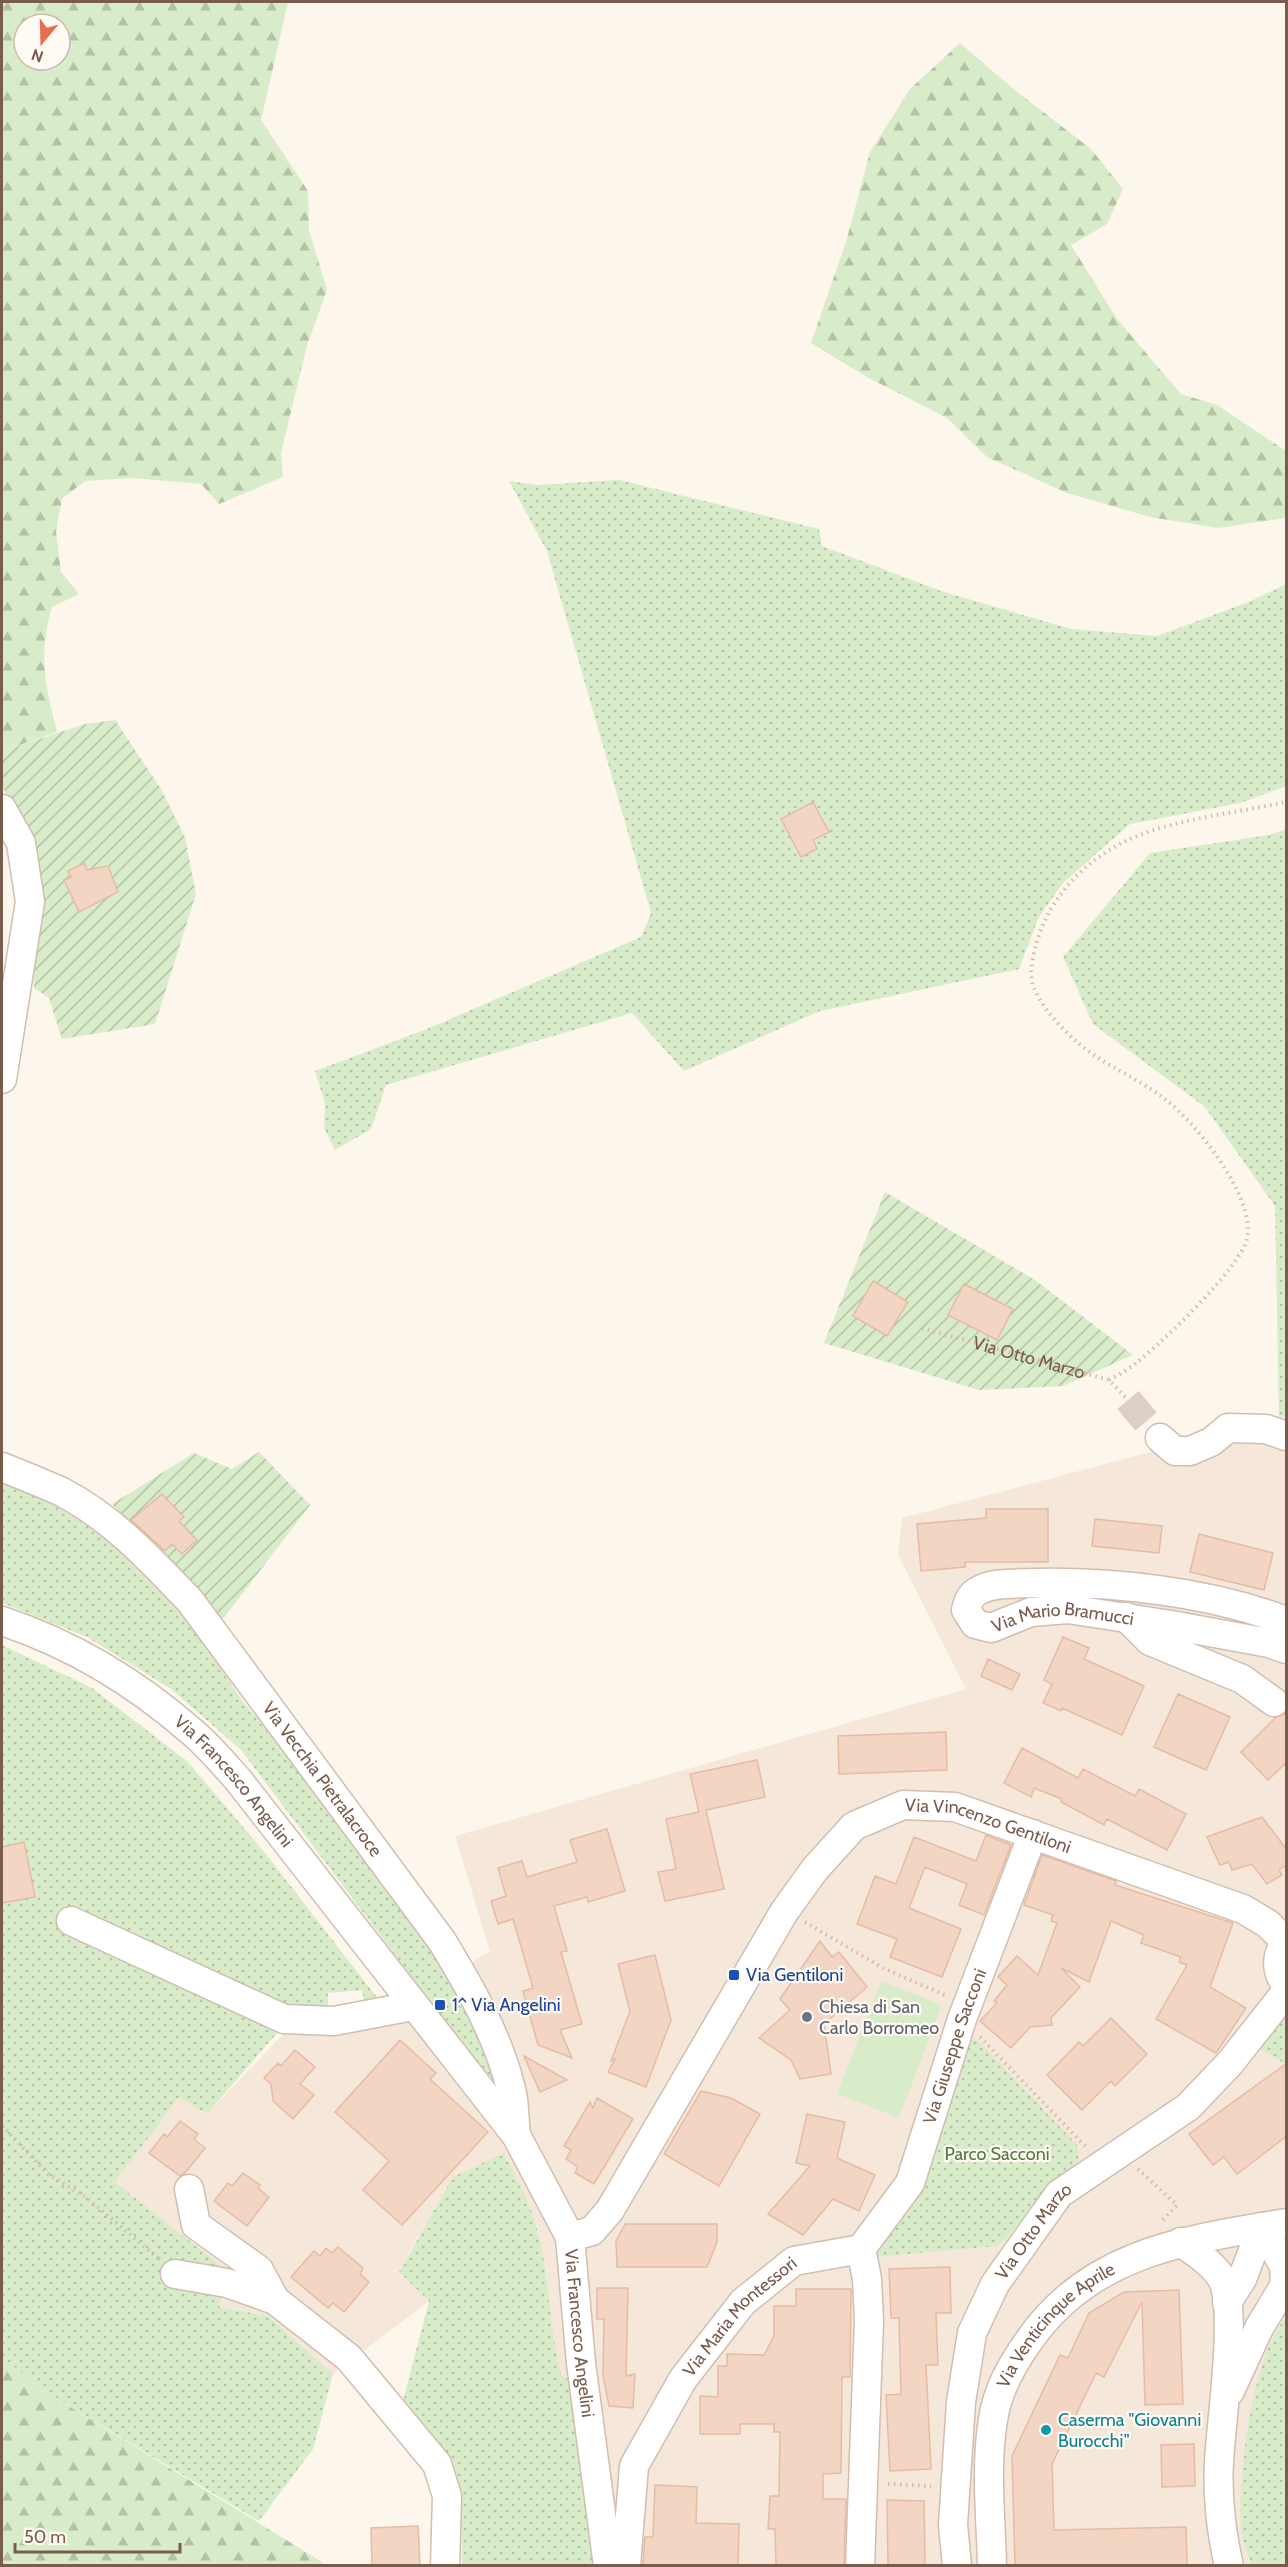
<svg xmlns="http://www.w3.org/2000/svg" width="1288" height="2567" font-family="Cabin,sans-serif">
  <defs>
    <pattern id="grass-dots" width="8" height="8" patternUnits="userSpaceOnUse" patternTransform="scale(1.5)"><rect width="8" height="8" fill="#d8ecc9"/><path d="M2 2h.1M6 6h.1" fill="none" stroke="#b4c2a5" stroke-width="1.8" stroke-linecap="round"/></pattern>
    <pattern id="forest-firs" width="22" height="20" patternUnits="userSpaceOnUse" patternTransform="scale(1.5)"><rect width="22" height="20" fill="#d8ecc9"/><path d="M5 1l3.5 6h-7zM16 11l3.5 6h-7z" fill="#b4c2a5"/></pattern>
    <pattern id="garden-furrows" width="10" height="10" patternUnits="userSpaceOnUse" patternTransform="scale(1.5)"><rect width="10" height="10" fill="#d8ecc9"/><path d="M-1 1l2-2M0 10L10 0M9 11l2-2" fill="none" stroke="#b4c2a5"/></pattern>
  </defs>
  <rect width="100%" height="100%" fill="#fdf6ec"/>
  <path fill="#f5e8da" d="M1286,1416V2565H601L554,2348L546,2272L537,2227L504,2153L417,2238L399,2272L429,2301L333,2374L268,2316L219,2307L227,2283L115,2182L179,2097L207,2114L288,2029L370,2024L490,1951L455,1836L966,1689L898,1555L902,1518Z"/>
  <path fill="url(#grass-dots)" d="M619,480L819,529L822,546L941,591L1071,629L1157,636L1251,601L1286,584V786L1240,803L1130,824L1063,883L1039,917L1019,969L820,1011L684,1071L632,1013L386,1085L371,1129L335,1150L324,1128L325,1104L315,1071L427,1029L641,937L651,913L547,551L509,481L537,485Z
    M1286,829V1416L1279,1418L1275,1206L1205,1107L1093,1024L1063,957L1150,853L1269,835Z
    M2,1474L26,1485L128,1552L171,1592L241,1699L338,1818L464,1990L497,2082L489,2080L241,1750L171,1689L87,1637L2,1603Z
    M2,1645L92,1688L188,1762L265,1853L382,2004L365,2005L362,1990L328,1993V2014L283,2013L278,2032L207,2114L179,2097L115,2182L229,2272L219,2307L268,2316L333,2374L313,2449L259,2521L41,2389L2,2357Z
    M1286,2012V2064L1261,2050L1267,2021Z
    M966,2039H977L1077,2145L1079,2162L998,2246L875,2257L878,2248L910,2211L924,2179Z
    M504,2153C516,2177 530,2202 537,2229C550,2277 549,2327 561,2375L577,2385L601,2565H462L461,2524L452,2471L401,2408L429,2301L399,2272L453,2177Z
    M1286,2317V2565H1252C1248,2554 1242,2542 1241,2530C1237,2477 1252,2357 1286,2317Z"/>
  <path fill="url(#forest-firs)" fill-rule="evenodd" d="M2,2H288L261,120L308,191L309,230L327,290L307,345L281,453L283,477L219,504L201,484L132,478L85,481L62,499L56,531L61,572L79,594L52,607C38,655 45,685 57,732L2,751ZM24,24H60V60H24Z
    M960,43L1011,87L1091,149L1123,189L1107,224L1071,245L1117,319L1181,394L1217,405L1286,451V518L1218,528L1150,517L1067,493L987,457L947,418L865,376L811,343L846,242L870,152L910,89Z
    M2,2357L41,2389L322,2562V2565H2Z"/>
  <path fill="url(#garden-furrows)" d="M115,720L161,789L185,837L196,894L155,1024L62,1039L49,998L34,988L36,883L2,784V751L85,724Z
    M885,1192L1035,1280L1133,1355L1063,1386L979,1390L824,1343Z
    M259,1452L310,1505L220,1623L112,1504L194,1453L232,1469Z"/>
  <path fill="#d8ecc9" d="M881,1981L942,2005L899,2118L837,2094Z"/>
  <path fill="#f3d5c3" stroke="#e6bba3" stroke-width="1.5" d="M813,802L829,832L813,840L817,849L801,857L781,819Z
    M84,863L87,870L108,866L118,892L79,912L64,880L71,877L68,871Z
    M873,1281L908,1302L887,1336L853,1316Z
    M964,1284L1013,1309L997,1340L948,1315Z
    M162,1494L184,1517L179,1521L197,1540L182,1554L172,1544L165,1551L131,1520Z
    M986,1509H1048V1562H965V1567L921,1571L917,1524L986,1518Z
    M1095,1519L1162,1526L1159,1553L1092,1546Z
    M1199,1534L1273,1553L1264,1590L1190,1572Z
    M1063,1637L1089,1648L1084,1659L1144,1686L1122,1735L1062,1708L1061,1711L1043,1703L1052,1684L1044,1680Z
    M988,1659L1020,1674L1012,1690L981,1676Z
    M1178,1694L1230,1717L1206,1770L1154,1747Z
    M1287,1712V1762L1268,1780L1241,1752L1275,1718Z
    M946,1732L947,1770L839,1774L838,1736Z
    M1022,1748L1078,1778L1083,1769L1135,1796L1139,1789L1186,1814L1167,1850L1107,1819L1104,1825L1061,1802L1062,1799L1034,1788L1031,1797L1004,1783Z
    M757,1760L765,1797L706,1810L724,1889L665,1901L658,1872L676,1869L666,1819L699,1812L690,1774Z
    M1262,1817L1287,1850V1864L1279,1870L1282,1875L1267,1884L1252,1864L1232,1870L1229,1862L1220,1865L1207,1837Z
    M607,1829L625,1891L588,1902L587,1897L554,1906L567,1951L561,1952L582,2024L560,2030L572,2058L538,2045L523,1991L533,1988L513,1919L498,1924L491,1901L506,1896L498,1868L522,1861L527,1877L577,1862L570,1840Z
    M986,1835L1011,1845L984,1915L959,1905L967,1884L925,1867L909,1908L961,1929L942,1977L890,1957L897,1939L857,1924L875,1876L896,1884L914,1837L976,1861Z
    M24,1842L35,1897L2,1903V1847Z
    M1042,1855L1116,1881L1115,1885L1233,1923L1210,1987L1246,2008L1216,2053L1156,2019L1187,1965L1179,1962L1181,1957L1141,1943L1144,1935L1111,1921L1089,1982L1061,1968L1080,1987L1051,2018L1052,2025L1030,2027L1011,2048L980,2021L997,2003L994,2001L1007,1985L998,1977L1017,1956L1038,1975L1057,1923L1051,1921L1053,1915L1024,1905Z
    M820,1941L832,1957L839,1952L867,1987L824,2024L831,2074L800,2079L791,2060L759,2038L790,2010L780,1999Z
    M655,1955L671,2020L646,2087L608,2072L615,2059L611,2061L630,2011L618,1964Z
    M1111,2018L1147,2054L1115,2086L1111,2081L1082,2110L1047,2075L1079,2042L1083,2046Z
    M400,2040L436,2073L430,2079L488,2132L402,2225L363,2190L389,2161L335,2112Z
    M295,2050L315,2067L300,2084L314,2095L293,2119L273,2101L271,2084L264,2078L278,2063L281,2066Z
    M524,2056L567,2080L540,2092Z
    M1287,2063V2136L1237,2174L1224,2157L1213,2165L1189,2134Z
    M701,2091L731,2098L760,2114L719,2186L664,2154Z
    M597,2098L633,2119L594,2184L575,2173L578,2167L566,2159L571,2150L564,2146L590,2102L593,2108Z
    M807,2114L845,2122L837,2158L875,2175L859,2211L833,2199L803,2235L768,2214L810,2166L796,2163Z
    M180,2121L198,2134L194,2139L205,2148L185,2173L180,2176L149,2153L164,2134L167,2137Z
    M243,2173L260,2185L258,2188L269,2197L247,2226L214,2201L228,2183L232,2186Z
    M625,2224H717V2242L707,2267H617L616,2241Z
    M338,2247L363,2268L360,2274L369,2282L344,2312L333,2303L328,2308L291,2277L314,2251L320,2256L326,2248L332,2253Z
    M950,2267L951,2313H936L938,2365H926L931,2469L890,2471L886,2395L901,2394L899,2318H891L889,2269Z
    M597,2288H628L626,2376L635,2374L633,2408L609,2406L603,2375L604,2319H597Z
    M796,2289H851L850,2377H842L841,2473L823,2474V2499H846L844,2565H776L775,2529H768L770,2496H779L780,2432H774V2424H740V2434H700V2396L718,2397V2366H727V2354L764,2355L774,2336V2306H796Z
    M1179,2290L1183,2404L1145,2405L1142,2302L1104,2377L1096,2373L1052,2464L1054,2530L1186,2527L1187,2565H1015L1012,2456L1060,2355L1068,2358L1089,2313L1124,2292Z
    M1194,2444L1195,2486L1162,2487L1161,2445Z
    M655,2485L697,2487L696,2523L739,2524L738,2565H643L645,2537H653Z
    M887,2500L924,2501L925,2565H888Z
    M418,2526L420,2565H372L371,2528Z"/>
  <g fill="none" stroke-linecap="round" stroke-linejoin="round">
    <path stroke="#dcd0c4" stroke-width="28" stroke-dasharray="28 14" stroke-linecap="butt" d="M1128,1400L1160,1438"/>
    <g stroke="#d1beb0" stroke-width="31">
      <g id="minor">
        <path d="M2,809L21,843L30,902L2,1079"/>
        <path d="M1160,1438L1175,1451H1190L1211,1442L1228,1428L1266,1429L1286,1436"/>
        <path id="s2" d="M2,1467C22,1475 42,1483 62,1492C112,1518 151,1560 190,1601L442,1941C470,1987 498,2036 511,2089C515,2103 514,2120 516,2135"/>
        <path d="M1126,1617L1150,1641L1242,1679L1274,1702"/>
        <path id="s3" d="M2,1621C71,1644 136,1683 191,1731C209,1746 224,1764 239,1781L516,2135L570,2237L581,2363L608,2566"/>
        <path id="s4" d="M1286,1621C1210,1592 1113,1581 1032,1583C1015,1584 992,1582 978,1591C970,1595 968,1602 966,1610L975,1624L991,1628L1031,1612L1068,1609L1171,1625L1269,1643L1286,1649"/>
        <path d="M71,1921L284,2019L334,2021L413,2006"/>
        <path d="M1286,1942C1276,1955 1275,1971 1286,1984"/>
        <path d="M189,2189L196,2225L259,2270L275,2300L349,2358L437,2464L447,2496L445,2566"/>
        <path d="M1262,2227L1284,2266L1285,2285"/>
        <path id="s5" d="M570,2237L592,2231L610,2210L784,1912L815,1869L854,1826L903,1805L955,1807L1243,1909L1268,1924L1286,1942"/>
        <path d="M1181,2242C1195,2253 1213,2263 1222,2279C1238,2308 1221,2424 1219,2461C1217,2497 1221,2531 1229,2566"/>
        <path id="s6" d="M861,2249L910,2183L962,2019L1033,1834"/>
        <path d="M175,2274L227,2283L275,2300"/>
        <path d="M1227,2302L1242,2279L1262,2227"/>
        <path d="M1230,2391L1259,2328L1286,2283"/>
        <path id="s7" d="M626,2566L634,2466L683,2379L743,2302L794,2261L861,2249L867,2279L869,2321L860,2566"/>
        <path id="s8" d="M957,2566L953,2525L961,2402L972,2333L995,2284L1059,2194L1188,2107L1230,2063L1286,1992"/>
        <path id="s9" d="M992,2566C991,2517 985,2468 993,2420C997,2391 1011,2366 1028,2342C1089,2252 1186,2240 1286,2223"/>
      </g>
    </g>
    <g stroke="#d9b8a5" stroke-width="4" stroke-dasharray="1.5 4.5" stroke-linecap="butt">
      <path d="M2,7L9,2"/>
      <path id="s1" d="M922,1328L1109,1380L1128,1400"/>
      <path d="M1109,1380C1118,1375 1128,1370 1136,1363C1162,1343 1240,1268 1247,1239C1256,1197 1196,1123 1165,1099C1138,1078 1103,1065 1077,1042C1060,1027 1038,1004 1032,981C1030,970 1033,956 1036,945C1050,892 1094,851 1145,833C1190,817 1240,812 1286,802"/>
      <path d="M805,1922L883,1968L947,1996"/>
      <path d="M980,2037L1085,2146"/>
      <path d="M2,2126L48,2174L87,2198L159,2259"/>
      <path d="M1138,2169L1177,2205L1161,2222"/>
      <path d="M888,2484L931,2486"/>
    </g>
    <use href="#minor" stroke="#fff" stroke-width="28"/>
  </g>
  <g fill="#1a4fb4" stroke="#fffaf3" stroke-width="2">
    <rect x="728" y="1969" width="12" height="12" rx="3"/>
    <rect x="434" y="1999" width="12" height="12" rx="3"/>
  </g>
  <circle fill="#6b7280" stroke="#fffaf3" stroke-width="2" cx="807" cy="2017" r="6"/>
  <circle fill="#0f9aa8" stroke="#fffaf3" stroke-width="2" cx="1046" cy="2430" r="6"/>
  <g text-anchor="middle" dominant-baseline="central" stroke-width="4.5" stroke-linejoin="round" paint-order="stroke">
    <g font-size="18" fill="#7a5c4d" stroke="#fffaf3">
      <text stroke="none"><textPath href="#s1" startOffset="111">Via Otto Marzo</textPath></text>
      <text stroke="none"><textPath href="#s4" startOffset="444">Via Mario Bramucci</textPath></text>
      <text stroke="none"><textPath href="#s2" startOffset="456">Via Vecchia Pietralacroce</textPath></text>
      <text stroke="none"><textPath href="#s3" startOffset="286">Via Francesco Angelini</textPath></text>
      <text stroke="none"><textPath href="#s5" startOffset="648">Via Vincenzo Gentiloni</textPath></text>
      <text stroke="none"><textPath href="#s6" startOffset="226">Via Giuseppe Sacconi</textPath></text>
      <text stroke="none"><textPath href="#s8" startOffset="354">Via Otto Marzo</textPath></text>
      <text stroke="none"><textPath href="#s7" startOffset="285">Via Maria Montessori</textPath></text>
      <text stroke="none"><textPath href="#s9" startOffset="264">Via Venticinque Aprile</textPath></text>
      <text stroke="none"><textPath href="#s3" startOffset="951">Via Francesco Angelini</textPath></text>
    </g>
    <g font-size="18" fill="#164399" stroke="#fffaf3" text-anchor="start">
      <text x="746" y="1975">Via Gentiloni</text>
      <text x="452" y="2005">1^ Via Angelini</text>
    </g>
    <g font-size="18" fill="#5b616d" stroke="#fffaf3" text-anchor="start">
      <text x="819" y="2007">Chiesa di San<tspan x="819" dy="21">Carlo Borromeo</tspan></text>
    </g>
    <g font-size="18" fill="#537a41" stroke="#fffaf3">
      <text x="997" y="2154">Parco Sacconi</text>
    </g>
    <g font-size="18" fill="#0d838f" stroke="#fffaf3" text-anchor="start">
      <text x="1058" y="2420">Caserma "Giovanni<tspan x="1058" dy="21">Burocchi"</tspan></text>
    </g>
  </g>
  <rect width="1288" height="2567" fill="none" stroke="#7a5c4d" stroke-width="6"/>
  <g transform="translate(42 42) rotate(199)"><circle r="28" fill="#fffaf3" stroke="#cabbb1" stroke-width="1.5"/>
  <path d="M0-4.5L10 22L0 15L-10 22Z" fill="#e76f51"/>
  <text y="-9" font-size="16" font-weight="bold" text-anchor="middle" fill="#7a5c4d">N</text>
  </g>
  <path d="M15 2543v9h165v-9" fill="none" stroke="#7a5c4d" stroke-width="3"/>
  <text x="24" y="2543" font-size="18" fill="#7a5c4d" stroke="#fffaf3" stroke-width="4.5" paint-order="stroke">50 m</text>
</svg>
